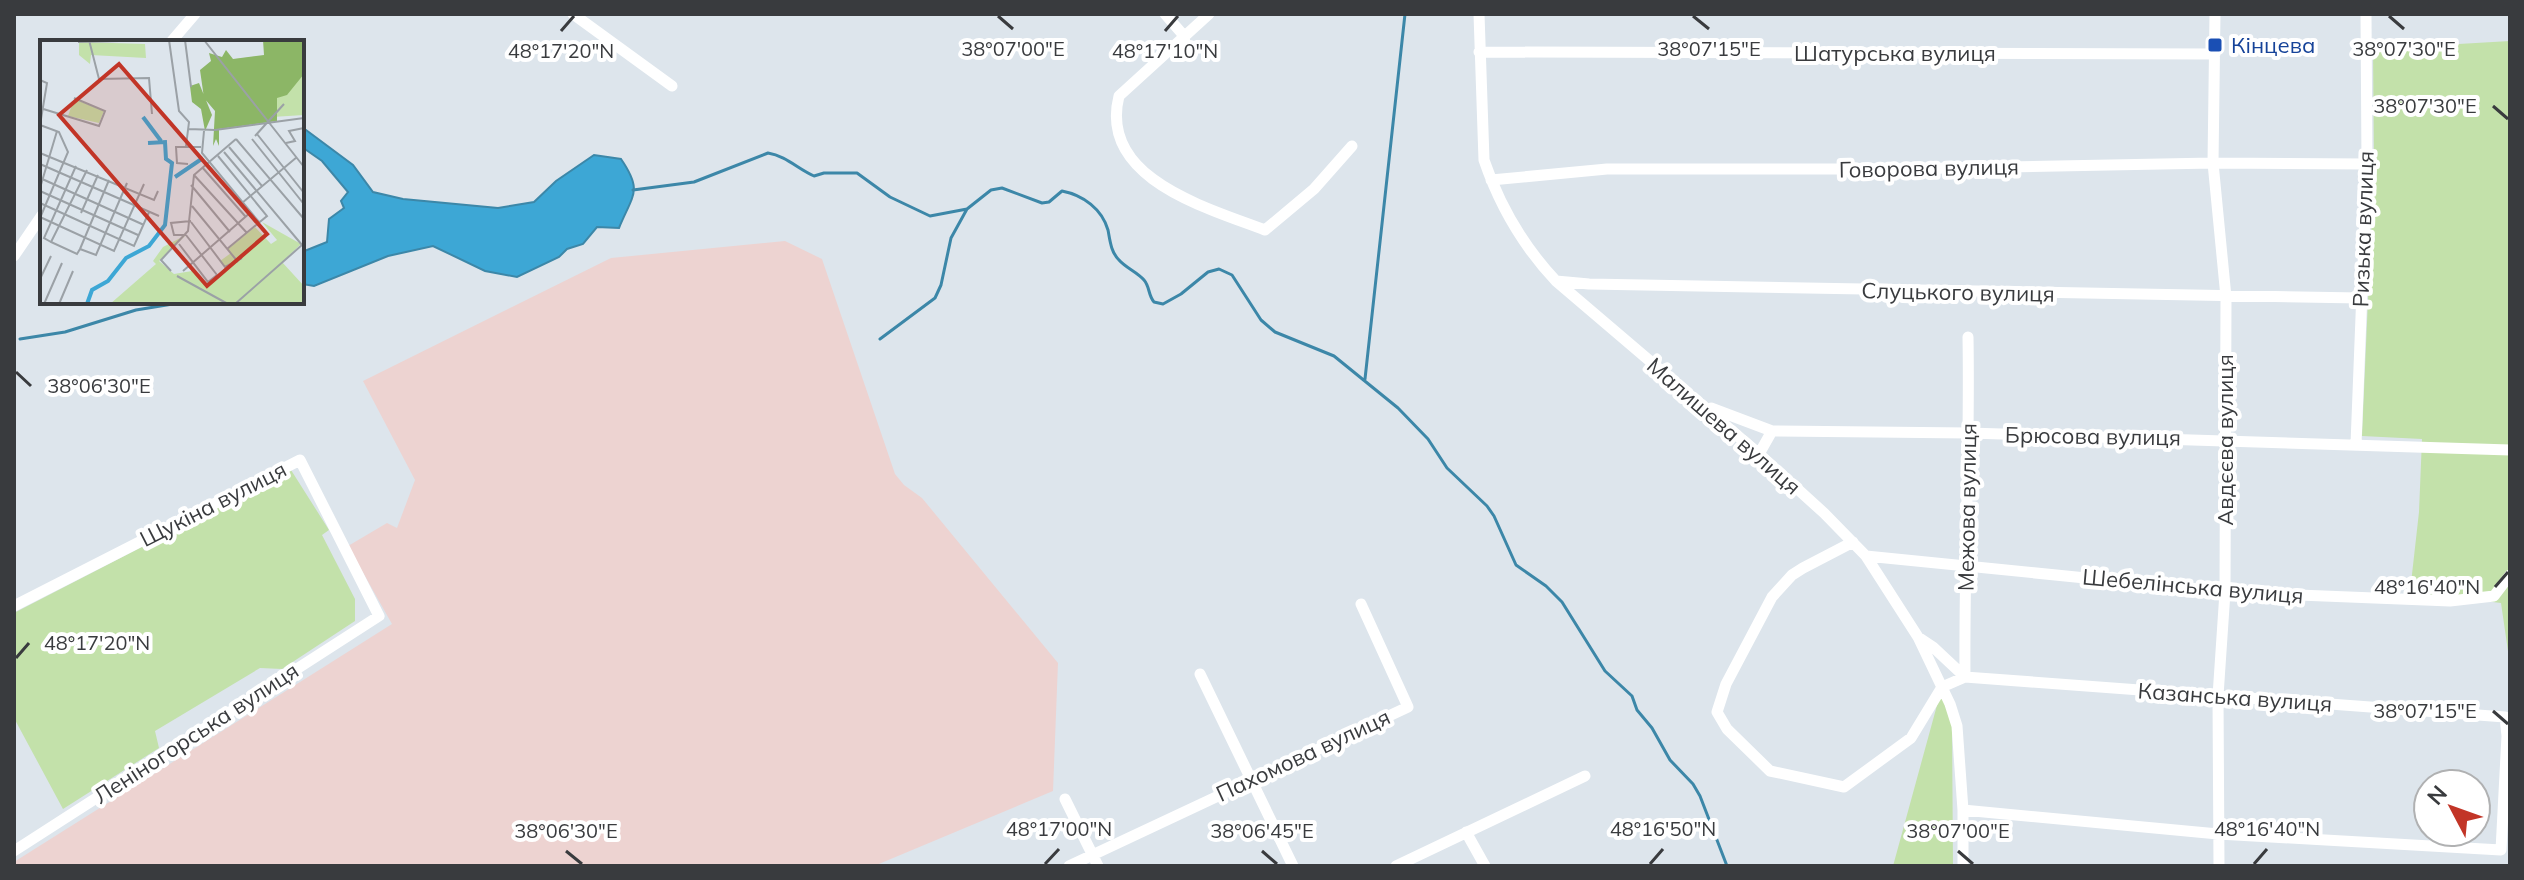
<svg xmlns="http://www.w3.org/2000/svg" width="2524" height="880" font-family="Mulish,sans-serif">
  <rect width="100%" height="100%" fill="#dde5ec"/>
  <path fill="#edd3d1" d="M785,241L822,259L895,474L904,485L922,498L1058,663L1053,791L874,866H14V862L392,624L348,546L387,523L397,528L415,480L363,381L611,258Z"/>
  <path fill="#c3e1aa" d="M2510,41V665L2501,603L2410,592L2419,512L2422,439L2362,436L2374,164L2373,49Z
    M291,470L329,530L322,535L355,599V621L282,669L260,668L155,731L159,748L63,809L14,718V613Z
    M1942,687L1952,723L1953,866H1893Z"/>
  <path fill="#3da7d5" stroke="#3c87a8" stroke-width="2" d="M302,127L353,165L373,192L403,199L498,208L534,202L556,181L594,155L621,159C643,191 633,194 619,228L597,227L583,244L567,249L559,257L517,277L485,271L433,246L388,256L314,286L302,284V252L327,242L329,219L344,208L341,201L348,192L322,161L302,147Z"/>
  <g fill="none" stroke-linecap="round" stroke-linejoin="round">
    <path stroke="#3c87a8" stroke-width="3" d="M633,190L694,182L768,153C786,156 798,169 814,176L824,173H857L890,197L930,216L967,209
      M20,339L65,332L136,310L185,302
      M880,339L935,298L941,285L951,238L967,209L991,190L1002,188L1042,203L1049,202L1062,191C1083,195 1102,209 1108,230C1110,241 1111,252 1119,260C1126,268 1137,272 1144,280C1150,287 1148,295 1154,302L1163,304L1181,294L1208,272L1219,269L1232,275L1261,320L1275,332L1334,356L1398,408L1428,439L1447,468L1487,506L1494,516L1516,565L1546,586L1562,602L1605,671L1632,696L1637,710L1652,728L1670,760L1693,784L1700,796L1727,866
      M1365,379L1405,14"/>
    <path stroke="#fff" stroke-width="11" d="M573,14L672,86
      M1165,14L1185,37
      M1209,14L1119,96C1098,179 1208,208 1265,230L1314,189L1352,146
      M1479,14L1484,160C1499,204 1524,247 1556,281L1759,454L1824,513L1866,556L1918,637L1950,704L1957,726L1963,810V866
      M2215,14L2213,163L2226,297L2225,592L2218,696L2219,866
      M171,42L195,14
      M1479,52L2215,54
      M1491,180L1607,169H1896L2213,163L2367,164
      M14,256L42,215
      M1556,281L1589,284L2360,298
      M1711,408L1772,431L1969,433L2510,450
      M2356,444L2367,164L2366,14
      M1759,454L1772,431
      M1853,542L1803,568L1792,575L1772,597L1726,684L1717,712L1727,729L1770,771L1844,787L1911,738L1942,687
      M1866,556L2225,592L2450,601L2494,596L2510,575
      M14,606L300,460L379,616L14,851
      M1918,637L1933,647L1965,677
      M1200,674L1293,866
      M1965,677C1964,563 1970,451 1968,337
      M1942,687L1965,677L2505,717L2507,736L2501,850L2218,834L1963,810
      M1065,799L1098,866
      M1466,832L1485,866
      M1069,866L1408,707L1361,604
      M1396,866L1585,776"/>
  </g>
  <path fill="none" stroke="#393b3e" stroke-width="3" d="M998,16L1013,29M1693,16L1709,29M2389,16L2404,29M561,31L574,16M1165,31L1178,16M2493,106L2508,119M16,372L31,386M2495,587L2508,572M16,658L29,643M2493,711L2508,724M566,851L582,864M1262,851L1277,864M1958,851L1973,864M1045,864L1059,849M1650,864L1663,849M2254,864L2267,849"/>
  <rect fill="#1a4fb4" stroke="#fff" stroke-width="3" x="2207" y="37" width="16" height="16" rx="4"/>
  <g text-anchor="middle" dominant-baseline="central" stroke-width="8" stroke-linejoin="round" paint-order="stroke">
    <g font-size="22" fill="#164399" stroke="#fff" text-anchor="start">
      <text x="2231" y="45">Кінцева</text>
    </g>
    <g font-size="22" fill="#393b3e" stroke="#fff">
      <text x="1895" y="53">Шатурська вулиця</text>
      <text transform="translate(1929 168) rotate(-1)">Говорова вулиця</text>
      <text transform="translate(2363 229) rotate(-88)">Ризька вулиця</text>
      <text transform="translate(1958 292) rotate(1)">Слуцького вулиця</text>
      <text transform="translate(1724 426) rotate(41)">Малишева вулиця</text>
      <text transform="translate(2093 436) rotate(1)">Брюсова вулиця</text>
      <text transform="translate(2225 440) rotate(-90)">Авдєєва вулиця</text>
      <text transform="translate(213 504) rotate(-27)">Щукіна вулиця</text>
      <text transform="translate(1967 507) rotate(-89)">Межова вулиця</text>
      <text transform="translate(2193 586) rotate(5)">Шебелінська вулиця</text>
      <text transform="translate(2235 697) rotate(4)">Казанська вулиця</text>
      <text transform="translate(196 733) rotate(-33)">Леніногорська вулиця</text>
      <text transform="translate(1303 755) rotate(-25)">Пахомова вулиця</text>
    </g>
  </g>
  <g transform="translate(40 40)">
    <rect width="264" height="264" fill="#dde5ec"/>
    <path d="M39,2L105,4L106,18L51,15L50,24L39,15ZM264,11V75L232,77L187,20ZM34,59L64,71L59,83L28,76ZM222,182L261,204L242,222L264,246L262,264H70L116,224L113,221L123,207L146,195L119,221L134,234L152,231L165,245L185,228L180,221L191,213L188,209L215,187L231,204L237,200Z" fill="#c3e1aa"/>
    <path d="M223,0H264V34L247,55L237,58V81L179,89V106L176,99L173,106L175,71L164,58L160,30L171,21L169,13L182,17L186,10L193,19L224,15ZM159,43L172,75L165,91L161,69L152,62L150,46Z" fill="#8cb666"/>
    <path fill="none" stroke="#3da7d5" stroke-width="4" d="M103,77L121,101M135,137L163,118M47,264L52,250L68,241L86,218L109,206L125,185L132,123L126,119L125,102L108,103"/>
    <path fill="none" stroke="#9ba1a6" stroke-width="2" d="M49,0L59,39L109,38L112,74M129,0L139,71L149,82L146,106M145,0L151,47M164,0L264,127M38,2L121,0M0,40L7,43L0,85M0,68L59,86L65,71L34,58M149,89L175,90L264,78M164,91L162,113L219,182M217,94L264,153M215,96L244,64M196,99L264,179M212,99L263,163M246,103L255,101L249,91L264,88M189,107L222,146M184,112L262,205L195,264M0,113L114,160L118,151M178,116L227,176L187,209M0,124L119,176M148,124L137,123L136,107H161M162,127L205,176M154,135L207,193M0,138L104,185M151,145L190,192M0,148L17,91M0,151L98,195M0,163L94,206L109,172M202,163L257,117M152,166L198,222M41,173L58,135M0,177L74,211L104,144M0,178L28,112L19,92L0,85M151,182L185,227L202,218M146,195H134L131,183L151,181M11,202L4,198L36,126M139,204L168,242L177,235L146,195M40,209L37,214L11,202L47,130M40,209L56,215L87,143M40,209L69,140M131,231L121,220L148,191L154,135L196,99M143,231L211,172M137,236L188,264M0,239L11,216M4,264L22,223M19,264L33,231"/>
    <path fill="#c23527" fill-opacity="0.15" stroke="#c23527" stroke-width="4" d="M79,24L227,194L167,246L19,75Z"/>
    <rect width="264" height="264" fill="none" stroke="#393b3e" stroke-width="4"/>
  </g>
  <g font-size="20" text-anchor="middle" fill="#393b3e" stroke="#fff" stroke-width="8" stroke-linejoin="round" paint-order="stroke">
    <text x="1013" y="56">38°07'00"E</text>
    <text x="1709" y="56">38°07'15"E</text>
    <text x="2404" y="56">38°07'30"E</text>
    <text x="561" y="58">48°17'20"N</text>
    <text x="1165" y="58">48°17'10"N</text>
    <text x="2425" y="113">38°07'30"E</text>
    <text x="99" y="393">38°06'30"E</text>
    <text x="2427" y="594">48°16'40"N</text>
    <text x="97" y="650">48°17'20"N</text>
    <text x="2425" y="718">38°07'15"E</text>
    <text x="1059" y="836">48°17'00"N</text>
    <text x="1663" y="836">48°16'50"N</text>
    <text x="2267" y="836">48°16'40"N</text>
    <text x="566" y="838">38°06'30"E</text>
    <text x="1262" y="838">38°06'45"E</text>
    <text x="1958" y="838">38°07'00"E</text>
  </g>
  <rect width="2524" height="880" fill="none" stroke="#393b3e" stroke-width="32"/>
  <g transform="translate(2452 808) rotate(311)"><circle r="38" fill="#ffffff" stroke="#b0b1b2" stroke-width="2"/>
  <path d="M0-6L14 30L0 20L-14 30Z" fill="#c23527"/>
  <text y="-12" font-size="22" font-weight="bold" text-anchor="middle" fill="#393b3e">N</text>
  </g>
</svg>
